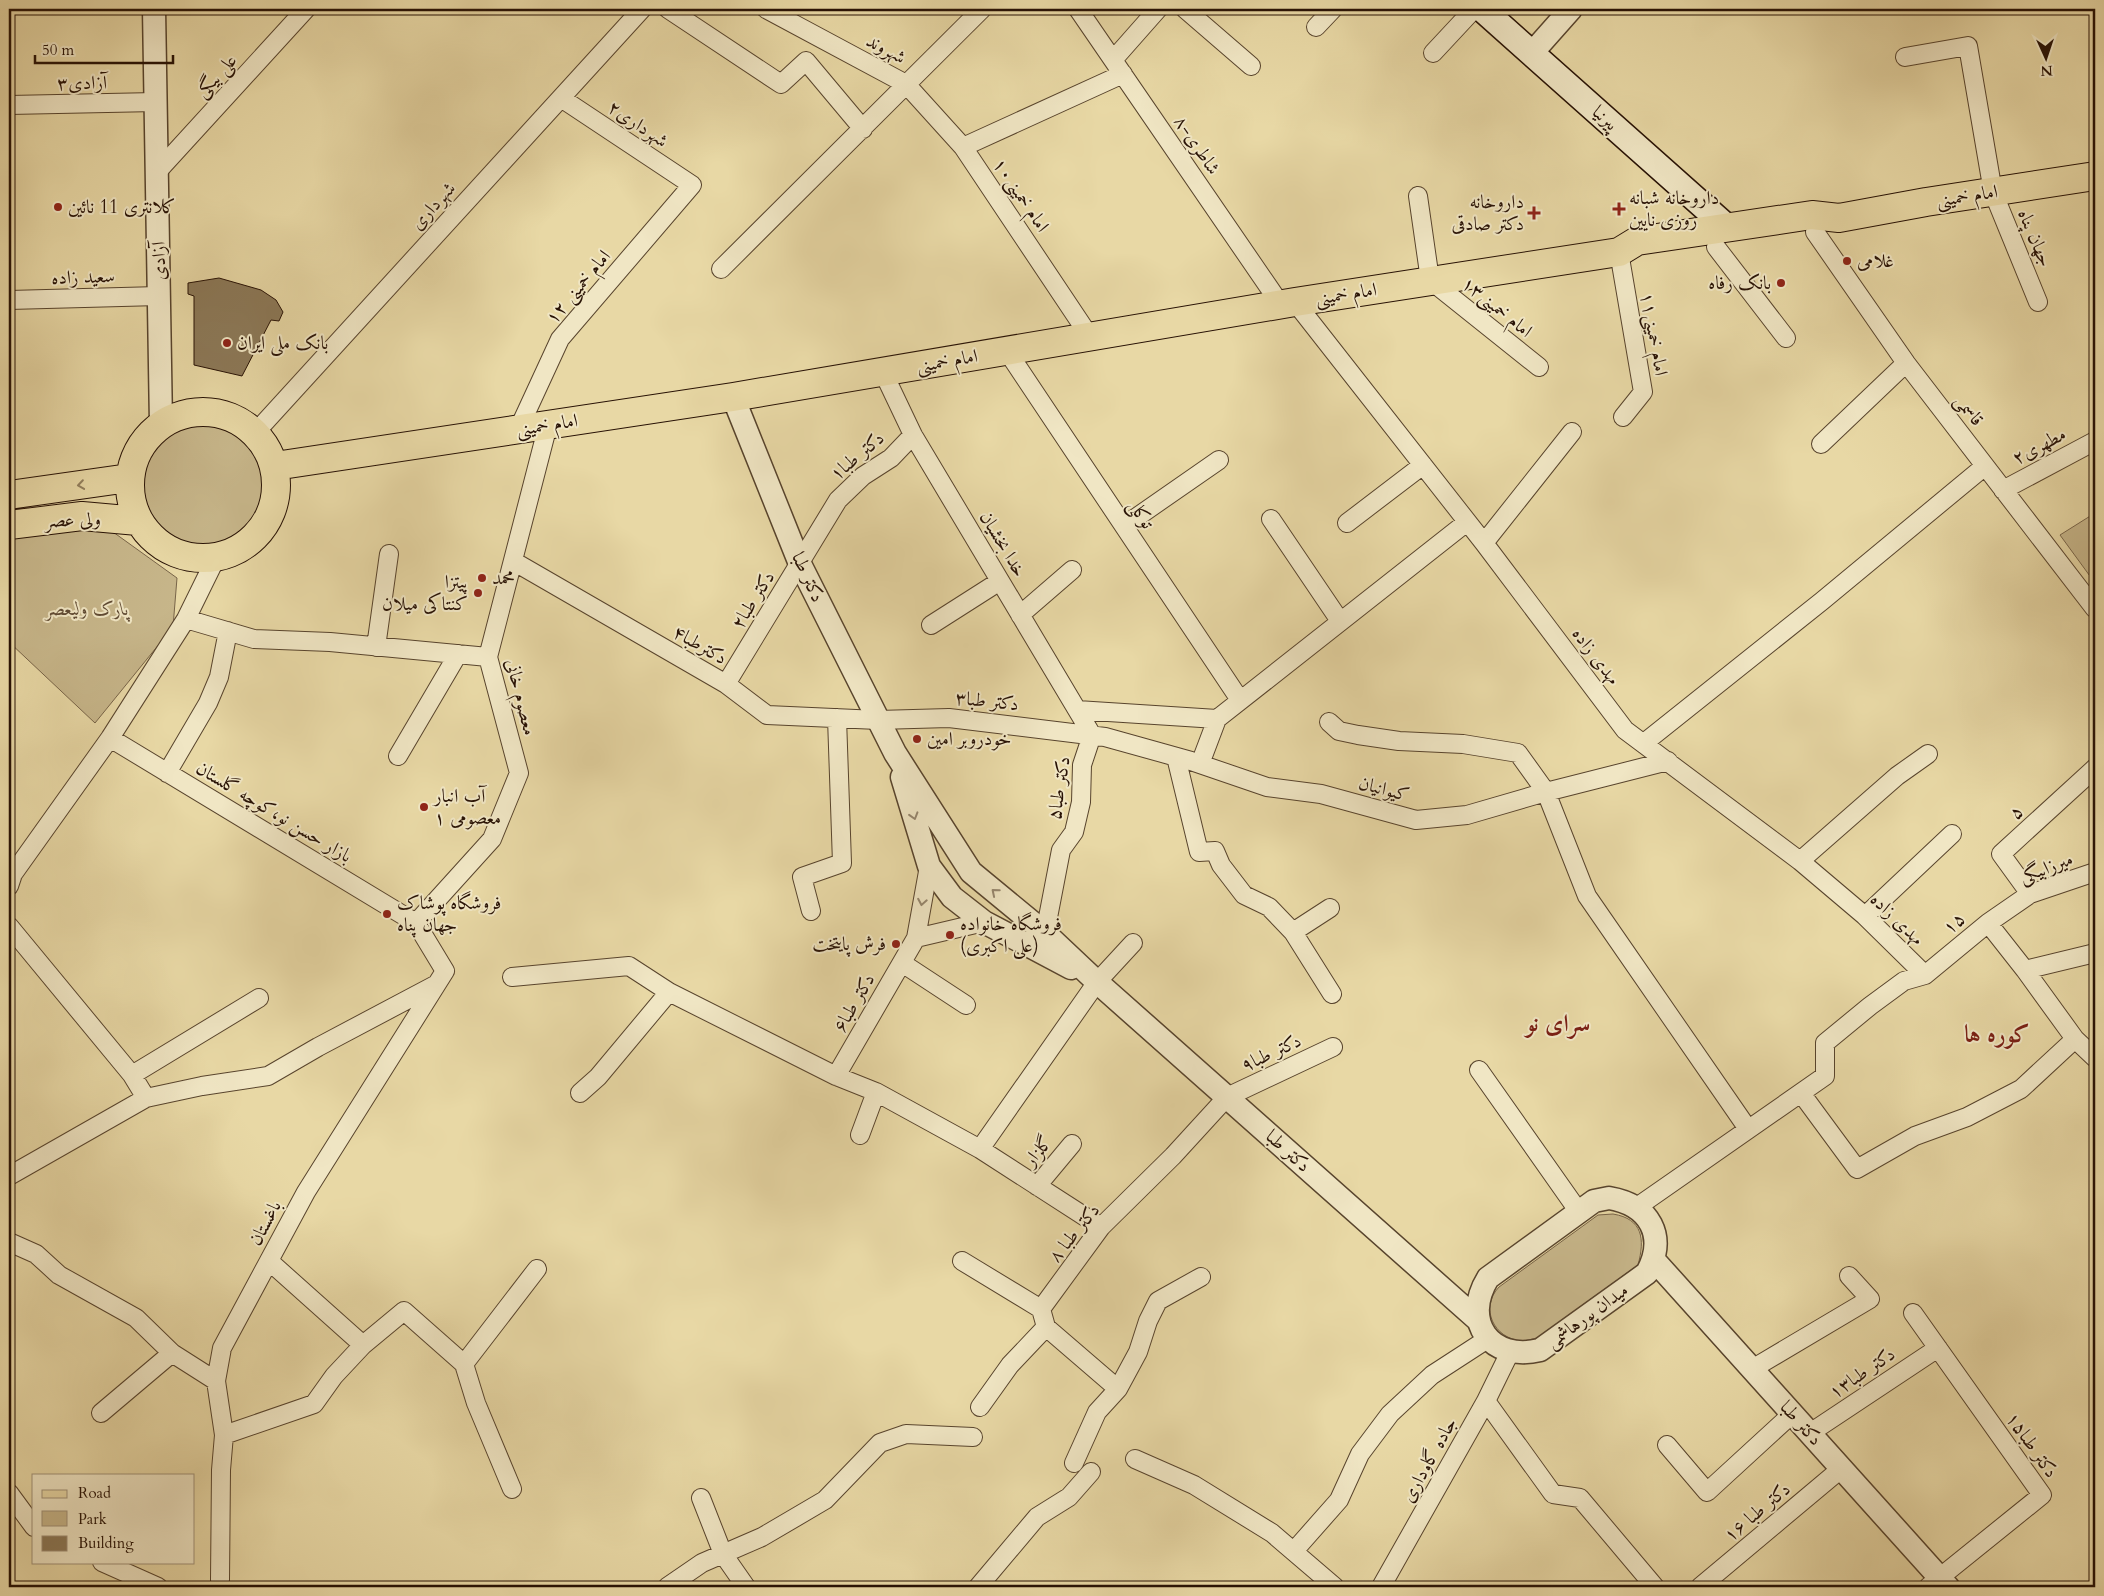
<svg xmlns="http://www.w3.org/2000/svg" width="2104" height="1596" font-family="Cardo,Amiri,serif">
  <rect width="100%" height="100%" fill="#e8d8a5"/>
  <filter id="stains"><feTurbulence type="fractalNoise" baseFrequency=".004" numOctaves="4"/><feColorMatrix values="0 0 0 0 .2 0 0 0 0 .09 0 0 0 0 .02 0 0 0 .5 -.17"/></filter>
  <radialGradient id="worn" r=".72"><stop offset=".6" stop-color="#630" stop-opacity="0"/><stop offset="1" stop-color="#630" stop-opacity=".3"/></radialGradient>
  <path fill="#c7b68a" stroke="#786448" d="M142 485a61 61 0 1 1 122 0a61 61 0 1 1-122 0Z
    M2095,513V583L2060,535Z
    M95,519L177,578L173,627L95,723L9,642V534Z
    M1613,1214C1643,1219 1645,1239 1638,1265L1537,1338C1532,1339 1526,1341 1522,1341C1494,1339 1479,1308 1499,1287L1598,1215Z"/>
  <path fill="#8c7958" stroke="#281205" d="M219,278L261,290L276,300L283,312L279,321L271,320L242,376L194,365V296L188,294V283Z"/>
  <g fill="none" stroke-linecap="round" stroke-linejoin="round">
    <g stroke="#58442d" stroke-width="20">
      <path id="minor" d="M668,9L781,84L806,61L863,129
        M766,9L906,84L963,147L1090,337
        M1078,9L1281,305
        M1185,9L1251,66
        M1316,27L1333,9
        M1433,53L1474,9
        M1905,57L1968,46L1993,192L2038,302
        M1113,60L1158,9
        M9,105L156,102
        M963,147L1123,74
        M157,172L306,9
        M1418,196L1430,280L1539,367
        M1815,232L1906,363L2095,609
        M1716,247L1786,338
        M1619,252L1643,392L1623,417
        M721,269L982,9
        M9,300L159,296
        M1295,302L1484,543L1625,730L1800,861L1865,916L1925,975
        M1007,351L1240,700
        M883,372L913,435L1092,735
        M518,430L560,339L692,185L561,98
        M255,433L642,9
        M1821,444L1906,363
        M2003,490L2095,441
        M1271,519L1340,621
        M1347,523L1423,465
        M1124,526L1219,460
        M1484,543L1572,432
        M513,561L726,684L767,715L878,720L949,718L1105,737L1191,761L1267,787L1321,794L1416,820L1467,815L1546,792L1668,761
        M1020,615L1072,570
        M186,619L254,639L330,642L488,657
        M931,625L1000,581
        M376,647L389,554
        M726,684L838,500L863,476L891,458L913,435
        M1077,710L1217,719
        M1329,722L1339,731L1358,735L1399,741L1463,744L1518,753L1546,792L1587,896L1748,1129
        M110,738L416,923L445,971L306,1192L222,1348L216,1381L224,1435L221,1470L220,1580
        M1644,743L1822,601L1985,466
        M398,756L458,654
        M1176,757L1199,852L1215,851L1221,865L1244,895L1269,907L1293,932L1332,994
        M1200,764L1217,719L1467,522
        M167,773L208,703L219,677L228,631
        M1800,861L1897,776L1928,754
        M9,886L13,874L110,738L186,619L216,558
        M2030,894L2001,854L2095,768
        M811,911L802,877L842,863L837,718
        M1865,916L1952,834
        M416,923L492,839L519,773L488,657L548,425
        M1988,923L2025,970L2075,1039L2095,1058
        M9,926L132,1075L146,1098
        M1293,932L1330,908
        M1045,933L1061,850L1074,832L1081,802L1082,765L1092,735
        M916,938L984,922
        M902,963L966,1005
        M2025,970L2095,953
        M512,977L629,966L669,992
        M1479,1070L1579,1212
        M132,1075L259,998
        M836,1076L916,938L929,866
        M580,1093L598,1077L669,992L836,1076L876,1092L980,1149L1101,1227
        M1801,1093L1857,1169L1915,1136L1967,1117L2021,1089L2075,1039
        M860,1135L876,1092
        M980,1149L1097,982L1133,943
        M9,1176L146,1098L202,1086L268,1076L318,1047L435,985
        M1037,1186L1072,1144
        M1637,1207L1825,1076V1043L1870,1006L1904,981L1925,975L1988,923L2030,894L2095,872
        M9,1242L36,1254L59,1275L136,1318L172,1353L216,1381
        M269,1261L363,1345
        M962,1261L1041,1309
        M1913,1313L2042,1495L1928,1587
        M1046,1327L1118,1389
        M464,1364L537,1269
        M1752,1369L1870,1299L1849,1276
        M1486,1401L1553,1494L1580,1498L1655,1587
        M980,1407L1010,1365L1046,1327L1041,1309L1101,1227L1173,1156L1227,1097L1333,1047
        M101,1413L172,1353
        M1810,1433L1938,1348
        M224,1435L314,1404L334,1376L363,1345L404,1311L464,1364L476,1403L512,1489
        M1667,1445L1707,1492L1792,1414
        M1135,1459L1194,1485L1272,1533L1335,1587
        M1074,1463L1097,1412L1118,1389L1138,1352L1148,1321L1158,1301L1201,1277
        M9,1493L34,1527
        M701,1498L723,1554L746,1587
        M1294,1551L1339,1500L1360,1454L1390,1414L1432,1375L1489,1338
        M102,1562L158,1587
        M667,1587L702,1563L762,1537L825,1500L880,1443L906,1434L973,1437
        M978,1587L1037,1517L1069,1497L1091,1472
        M1381,1587L1486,1401L1510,1352
        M1700,1587L1842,1468"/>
    </g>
    <g stroke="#58442d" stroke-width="25">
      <path id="tertiary" d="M154,9L161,424
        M1532,53L1571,9
        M733,397L800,564L895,753L971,872L1045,933L1097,982L1479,1321
        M902,777L929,866L952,897L984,922L1071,968
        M1609,1198C1650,1205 1667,1236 1647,1273L1540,1350C1491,1362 1461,1322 1488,1278L1594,1201Z
        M1654,1260L1948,1587"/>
    </g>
    <g stroke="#281205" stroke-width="28">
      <path id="secondary" d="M1482,9L1728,228"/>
    </g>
    <g stroke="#281205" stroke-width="30">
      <path id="primary" d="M130 485a73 73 0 1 1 146 0a73 73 0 1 1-146 0Z
        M275,466L733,397L1295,302L1619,252L1637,241L1812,215L1839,218L1926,202L2095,176
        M9,495L129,478
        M9,525L82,516L138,521"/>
    </g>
    <use href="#minor" stroke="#f0e6c4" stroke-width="18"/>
    <use href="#tertiary" stroke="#f0e6c4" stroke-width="22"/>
    <use href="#secondary" stroke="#f0e6c4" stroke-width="25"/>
    <use href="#primary" stroke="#e8d8a5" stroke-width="28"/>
  </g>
  <defs><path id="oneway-chevron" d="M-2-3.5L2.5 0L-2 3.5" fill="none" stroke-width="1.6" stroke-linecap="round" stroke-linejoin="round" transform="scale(1.25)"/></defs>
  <use stroke="#927f5d" href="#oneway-chevron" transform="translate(81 485) rotate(172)"/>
  <g stroke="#96876e">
    <use href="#oneway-chevron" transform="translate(914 816) rotate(73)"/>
    <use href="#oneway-chevron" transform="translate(995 892) rotate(-140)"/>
    <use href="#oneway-chevron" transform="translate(922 902) rotate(100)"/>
  </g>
  <g fill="#8f2418" stroke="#f0e6c4" stroke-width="2">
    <circle cx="58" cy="207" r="5"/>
    <path d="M1616.5 201.5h5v5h5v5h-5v5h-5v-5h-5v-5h5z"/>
    <path d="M1531.5 205.5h5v5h5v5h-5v5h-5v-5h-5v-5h5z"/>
    <circle cx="1847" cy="261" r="5"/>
    <circle cx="1781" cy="283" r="5"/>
    <circle cx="227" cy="343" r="5"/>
    <circle cx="482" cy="578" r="5"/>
    <circle cx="478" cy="593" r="5"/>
    <circle cx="917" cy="739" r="5"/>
    <circle cx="424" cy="807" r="5"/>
    <circle cx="387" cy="914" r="5"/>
    <circle cx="950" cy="935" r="5"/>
    <circle cx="896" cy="944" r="5"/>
  </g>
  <g text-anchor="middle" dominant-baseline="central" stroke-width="4" stroke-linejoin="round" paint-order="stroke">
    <g font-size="19" fill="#281205" stroke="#f0e6c4">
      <text transform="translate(886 49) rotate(28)">شهروند</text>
      <text transform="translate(216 76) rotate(-48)">علی بیگی</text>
      <text transform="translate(82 83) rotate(-1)">آزادی۳</text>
      <text transform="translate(1605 118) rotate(42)">پیرنیا</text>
      <text transform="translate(638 124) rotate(34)">شهرداری۲</text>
      <text transform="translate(1197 145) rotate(56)">۸-شاطری</text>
      <text transform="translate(1021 195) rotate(56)">امام خمینی۱۰</text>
      <text transform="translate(1967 196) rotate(-9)">امام خمینی</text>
      <text transform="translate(433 206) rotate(-48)">شهرداری</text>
      <text transform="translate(2035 238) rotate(67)">جهان پناه</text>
      <text transform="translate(159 261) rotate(-91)">آزادی</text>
      <text transform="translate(83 277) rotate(-2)">سعید زاده</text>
      <text transform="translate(578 287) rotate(-50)">امام خمینی ۱۲</text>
      <text transform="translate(1346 294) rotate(-9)">امام خمینی</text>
      <text transform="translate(1497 307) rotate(39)">امام خمینی۱۳</text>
      <text transform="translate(1654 334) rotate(80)">امام خمینی۱۱</text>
      <text transform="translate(947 361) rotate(-10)">امام خمینی</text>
      <text transform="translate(1969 410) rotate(52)">قاسمی</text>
      <text transform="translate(547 425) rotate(-9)">امام خمینی</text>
      <text transform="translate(2039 446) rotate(-28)">مطهری۲</text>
      <text transform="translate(857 456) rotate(-40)">دکتر طبا۱</text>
      <text transform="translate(1141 514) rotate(56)">توکلی</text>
      <text transform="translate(73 520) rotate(-2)">ولی عصر</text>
      <text transform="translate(1003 544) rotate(59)">خدا بخشیان</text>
      <text transform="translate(808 577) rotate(65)">دکتر طبا</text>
      <text transform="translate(753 600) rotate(-58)">دکتر طبا۲</text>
      <text transform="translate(700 645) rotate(30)">دکترطبا۴</text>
      <text transform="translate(1596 656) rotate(53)">مهدی زاده</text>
      <text transform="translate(521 697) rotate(76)">معصوم خانی</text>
      <text transform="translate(987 701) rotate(6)">دکتر طبا۳</text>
      <text transform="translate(1059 788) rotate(-81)">دکتر طبا۵</text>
      <text transform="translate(1384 789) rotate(15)">کیوانیان</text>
      <text transform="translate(274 812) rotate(31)">بازار حسن نو،کوچه گلستان</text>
      <text transform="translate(2016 812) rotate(-42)">۵</text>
      <text transform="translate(2046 868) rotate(-21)">میرزابیگی</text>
      <text transform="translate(1897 919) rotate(44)">مهدی زاده</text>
      <text transform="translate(1954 923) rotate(-40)">۱۵</text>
      <text transform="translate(854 1003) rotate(-60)">دکتر طبا۶</text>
      <text transform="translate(1271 1053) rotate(-25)">دکتر طبا۹</text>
      <text transform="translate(1038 1151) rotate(-50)">گلزار</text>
      <text transform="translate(1288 1151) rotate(42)">دکتر طبا</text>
      <text transform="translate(265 1223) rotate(-62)">باغستان</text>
      <text transform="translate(1074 1233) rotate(-51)">دکتر طبا ۸</text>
      <text transform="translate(1587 1316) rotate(-36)">میدان پورهاشمی</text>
      <text transform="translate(1862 1373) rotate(-34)">دکتر طبا۱۳</text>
      <text transform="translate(1801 1423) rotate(48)">دکتر طبا</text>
      <text transform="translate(2032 1445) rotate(55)">دکتر طبا۱۵</text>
      <text transform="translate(1429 1460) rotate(-61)">جاده گاوداری</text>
      <text transform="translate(1757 1512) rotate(-40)">دکتر طبا ۱۶</text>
    </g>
    <g font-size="19" fill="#281205" stroke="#f0e6c4" text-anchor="start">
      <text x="1629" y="198">داروخانه شبانه<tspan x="1629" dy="22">روزی نایین</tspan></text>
      <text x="1524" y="202" text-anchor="end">داروخانه<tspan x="1524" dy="22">دکتر صادقی</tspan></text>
      <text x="68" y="207">کلانتری 11 نائین</text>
      <text x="1857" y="261">غلامی</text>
      <text x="1771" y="283" text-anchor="end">بانک رفاه</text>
      <text x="237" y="343">بانک ملی ایران</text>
      <text x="492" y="578">محمد</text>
      <text x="468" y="582" text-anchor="end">پیتزا<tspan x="468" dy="22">کنتاکی میلان</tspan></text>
      <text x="927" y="739">خودروبر امین</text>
      <text x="434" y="796">آب انبار<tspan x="434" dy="22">معصومی ۱</tspan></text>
      <text x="397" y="903">فروشگاه پوشاک<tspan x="397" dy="22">جهان پناه</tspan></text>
      <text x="960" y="924">فروشگاه خانواده<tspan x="960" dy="22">(علی اکبری)</tspan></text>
      <text x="886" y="944" text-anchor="end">فرش پایتخت</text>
    </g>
    <g font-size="19" font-style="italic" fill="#604b34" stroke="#f0e6c4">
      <text x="87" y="609">پارک ولیعصر</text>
    </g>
    <g font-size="24" font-weight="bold" fill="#7a1f14" stroke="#f0e6c4">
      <text x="1558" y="1023">سرای نو</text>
      <text x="1997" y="1034">کوره ها</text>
    </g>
  </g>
  <rect width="2104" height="1596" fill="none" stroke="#e8d8a5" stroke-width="30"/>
  <rect x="10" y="10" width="2084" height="1576" fill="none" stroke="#281205" stroke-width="2.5"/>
  <rect x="15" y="15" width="2074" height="1566" fill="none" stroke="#281205"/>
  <rect x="32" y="1474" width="162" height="90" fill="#f0e6c4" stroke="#a09178"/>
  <rect x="42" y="1490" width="25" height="8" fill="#e8d8a5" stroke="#a09178"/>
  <text x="78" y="1498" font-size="15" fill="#281205">Road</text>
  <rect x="42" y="1511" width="25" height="15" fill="#c7b68a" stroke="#a09178"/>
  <text x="78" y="1524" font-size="15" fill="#281205">Park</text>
  <rect x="42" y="1536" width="25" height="15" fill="#8c7958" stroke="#a09178"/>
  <text x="78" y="1548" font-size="15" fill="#281205">Building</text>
  <g transform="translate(2046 58) rotate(177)" stroke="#f0e6c4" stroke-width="4" paint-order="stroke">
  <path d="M0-4L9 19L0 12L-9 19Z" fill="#281205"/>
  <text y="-8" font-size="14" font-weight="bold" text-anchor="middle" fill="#281205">N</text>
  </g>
  <path d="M35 55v8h138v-8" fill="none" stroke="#281205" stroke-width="2.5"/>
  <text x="42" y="55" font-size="15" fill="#281205" stroke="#f0e6c4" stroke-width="4" paint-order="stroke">50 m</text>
  <rect width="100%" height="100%" filter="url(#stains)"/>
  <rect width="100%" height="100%" fill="url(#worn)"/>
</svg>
